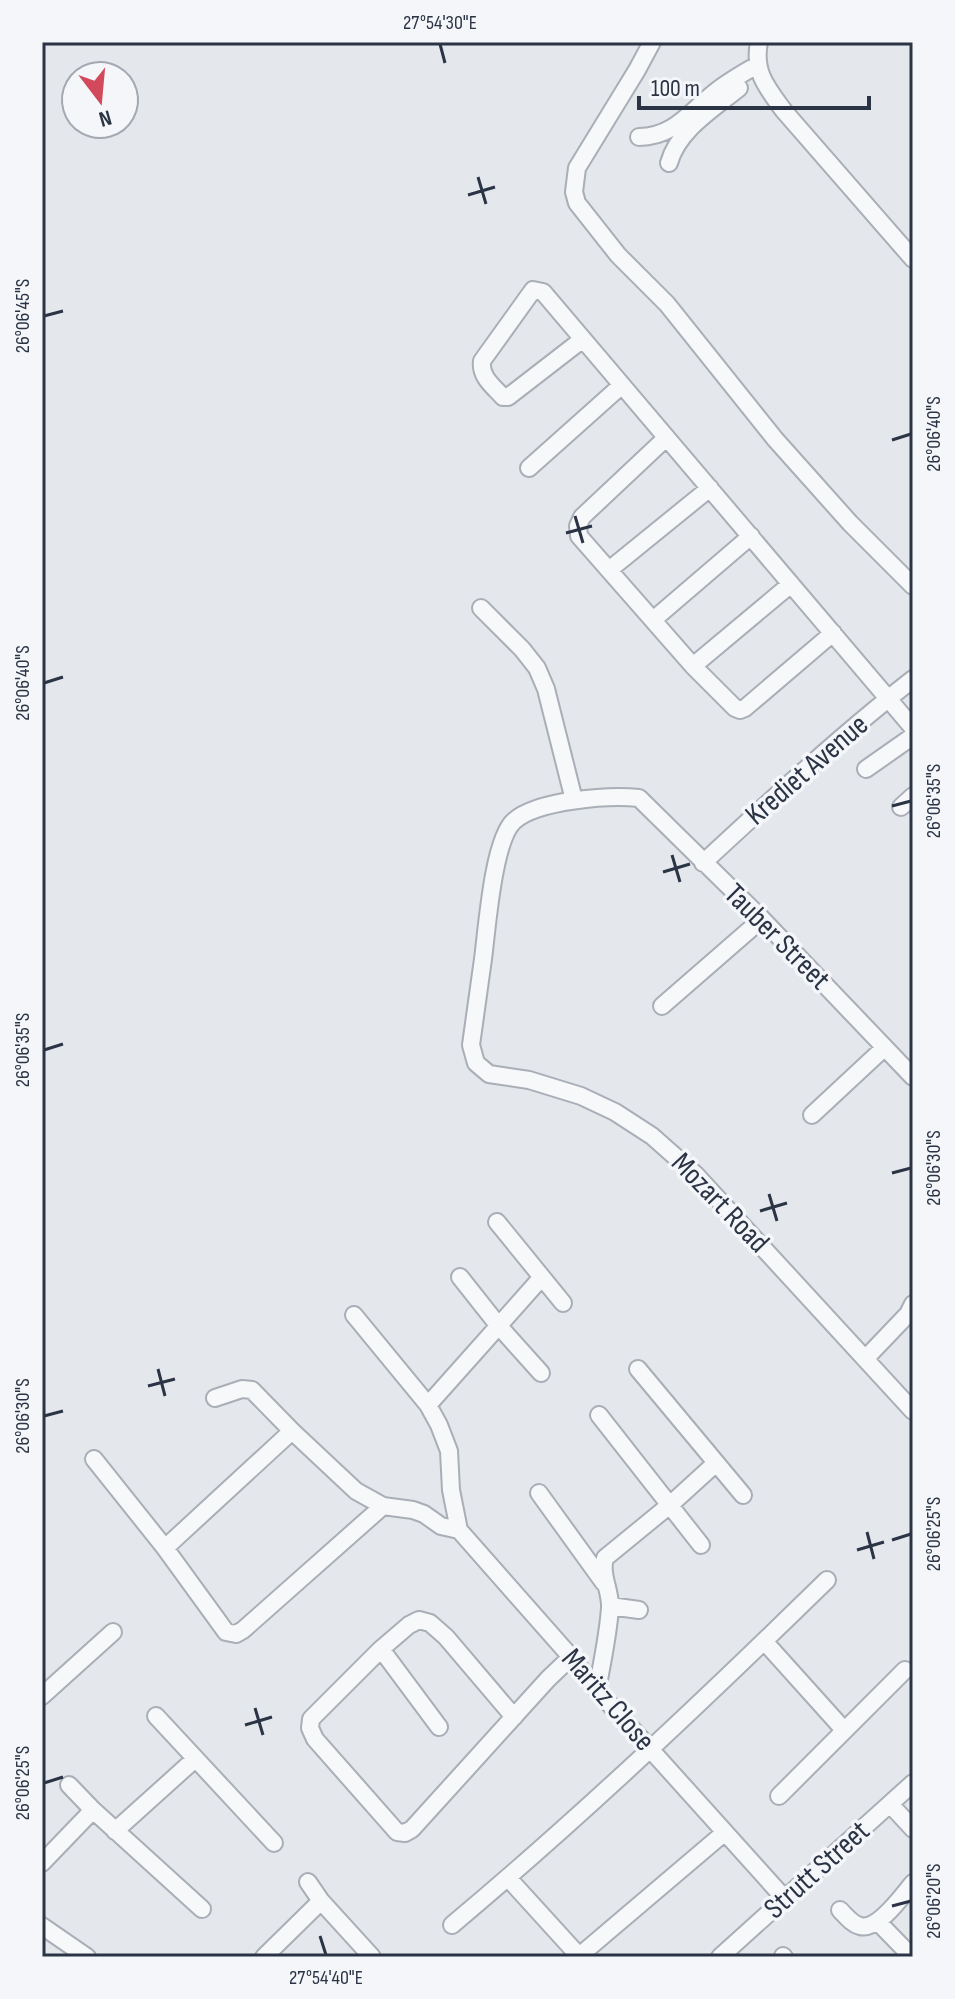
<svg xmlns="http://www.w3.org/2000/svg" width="955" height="1999" font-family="'Sofia Sans Condensed',sans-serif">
  <rect width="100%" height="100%" fill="#e4e7ec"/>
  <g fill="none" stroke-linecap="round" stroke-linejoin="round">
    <g stroke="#a9aeb7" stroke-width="20">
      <path id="minor" d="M652,42L637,70L577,168L574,192L577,203L618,255L667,304L775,439L850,523L913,586
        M759,42C753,72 767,88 784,111L913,259
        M639,137C673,137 689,113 714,93C727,82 742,74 757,65
        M669,163C678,130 713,109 739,88
        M583,339L508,397H503C493,386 480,377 482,361L533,290L543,292L913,728
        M666,438L582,517L578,526L579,536L693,666L735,708L740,710L745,708L833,633
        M529,468L622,385
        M609,570L710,488
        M481,608L522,649L537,668L546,689L574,800
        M653,620L751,536
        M693,666L791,584
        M866,769L913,736
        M901,807L913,796
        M703,863C771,800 840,736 913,679
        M662,1006L762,919
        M913,1077L762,919L639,798C609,795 537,800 514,821C493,840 487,929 483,959C479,988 475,1016 471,1045L476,1063L489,1074L529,1080L581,1096L615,1112L652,1136L696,1175L913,1411
        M812,1115L884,1048
        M497,1222L563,1303
        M460,1277L498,1325L541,1373
        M354,1315L428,1405L439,1425L449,1451L451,1490L459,1530L571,1657L597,1690L785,1899
        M866,1358L908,1314L913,1304
        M638,1369L743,1495
        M215,1398L242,1389L252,1390L292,1431L356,1491L383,1506L413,1510L424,1514L441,1526L459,1530
        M428,1405L542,1277
        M599,1415L701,1545
        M94,1459L165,1548L226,1632L236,1634L243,1630L383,1506
        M539,1493L604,1583
        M165,1548L292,1431
        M610,1606L639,1610
        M764,1641L844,1730
        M381,1649L439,1727
        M597,1690C602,1663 608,1636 610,1608C611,1591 600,1575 605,1558L671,1504L716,1463
        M42,1696L113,1632
        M156,1716L274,1843
        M514,1717L446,1637L430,1623L419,1620L409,1625L381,1649L311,1719L310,1728L315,1739L397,1832L405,1833L412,1829L548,1679L571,1657
        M69,1785L93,1810L202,1909
        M779,1796L905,1670
        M890,1804L913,1829
        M115,1831L195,1759
        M42,1863L93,1810
        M508,1878L579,1956
        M308,1882L321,1901L372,1957
        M840,1910C846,1916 852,1924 860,1926C878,1931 902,1896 913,1883
        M878,1922L912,1957
        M452,1925C582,1816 705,1699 827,1580
        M42,1926L87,1957
        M783,1956L784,1957
        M264,1957L321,1901
        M578,1957L724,1833
        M720,1957L913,1783"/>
    </g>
    <use href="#minor" stroke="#f7f8fa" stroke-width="16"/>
  </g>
  <path fill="none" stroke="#2b3445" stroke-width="3" d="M440,44L445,63M478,177L486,204M468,195L495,187M44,316L63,311M892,440L911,434M575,516L583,543M566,533L592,526M44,683L63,677M892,806L911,801M672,855L680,882M663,872L690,864M44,1050L63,1044M892,1173L911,1168M769,1194L777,1221M760,1211L787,1203M158,1369L165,1396M148,1386L175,1379M44,1416L63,1411M867,1532L874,1559M892,1540L911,1534M857,1550L884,1542M255,1708L263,1735M245,1725L272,1717M44,1783L63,1777M892,1906L911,1901M320,1936L326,1955"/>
  <g text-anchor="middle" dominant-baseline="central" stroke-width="7" stroke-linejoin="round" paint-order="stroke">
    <g font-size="30" fill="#2b3445" stroke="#f4f6f9">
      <text transform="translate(807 770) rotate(-41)">Krediet Avenue</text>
      <text transform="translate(777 937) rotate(45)">Tauber Street</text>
      <text transform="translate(720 1203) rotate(46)">Mozart Road</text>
      <text transform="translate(608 1700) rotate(49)">Maritz Close</text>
      <text transform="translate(817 1870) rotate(-42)">Strutt Street</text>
    </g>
  </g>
  <rect width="955" height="1999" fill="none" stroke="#f4f6f9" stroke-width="88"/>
  <g transform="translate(100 100) rotate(164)"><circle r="38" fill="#f4f6f9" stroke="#a4a8b1" stroke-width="2"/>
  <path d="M0-6L14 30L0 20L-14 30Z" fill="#d1495b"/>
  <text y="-12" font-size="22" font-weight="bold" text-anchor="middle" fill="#2b3445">N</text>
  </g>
  <path d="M639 96v12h230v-12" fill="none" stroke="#2b3445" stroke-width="4"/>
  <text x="651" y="96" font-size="24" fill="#2b3445" stroke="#f4f6f9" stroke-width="6" paint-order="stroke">100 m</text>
  <rect x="44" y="44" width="867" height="1911" fill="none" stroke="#2b3445" stroke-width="3"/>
  <g font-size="20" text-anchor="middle" fill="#2b3445">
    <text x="440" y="29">27°54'30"E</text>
    <text transform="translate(22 316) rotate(-90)" y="7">26°06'45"S</text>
    <text transform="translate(933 434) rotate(-90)" y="7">26°06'40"S</text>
    <text transform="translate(22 683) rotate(-90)" y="7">26°06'40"S</text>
    <text transform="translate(933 801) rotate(-90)" y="7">26°06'35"S</text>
    <text transform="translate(22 1050) rotate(-90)" y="7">26°06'35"S</text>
    <text transform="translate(933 1168) rotate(-90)" y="7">26°06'30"S</text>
    <text transform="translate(22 1416) rotate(-90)" y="7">26°06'30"S</text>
    <text transform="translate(933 1534) rotate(-90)" y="7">26°06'25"S</text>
    <text transform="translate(22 1783) rotate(-90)" y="7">26°06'25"S</text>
    <text transform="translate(933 1901) rotate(-90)" y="7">26°06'20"S</text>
    <text x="326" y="1984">27°54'40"E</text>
  </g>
</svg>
